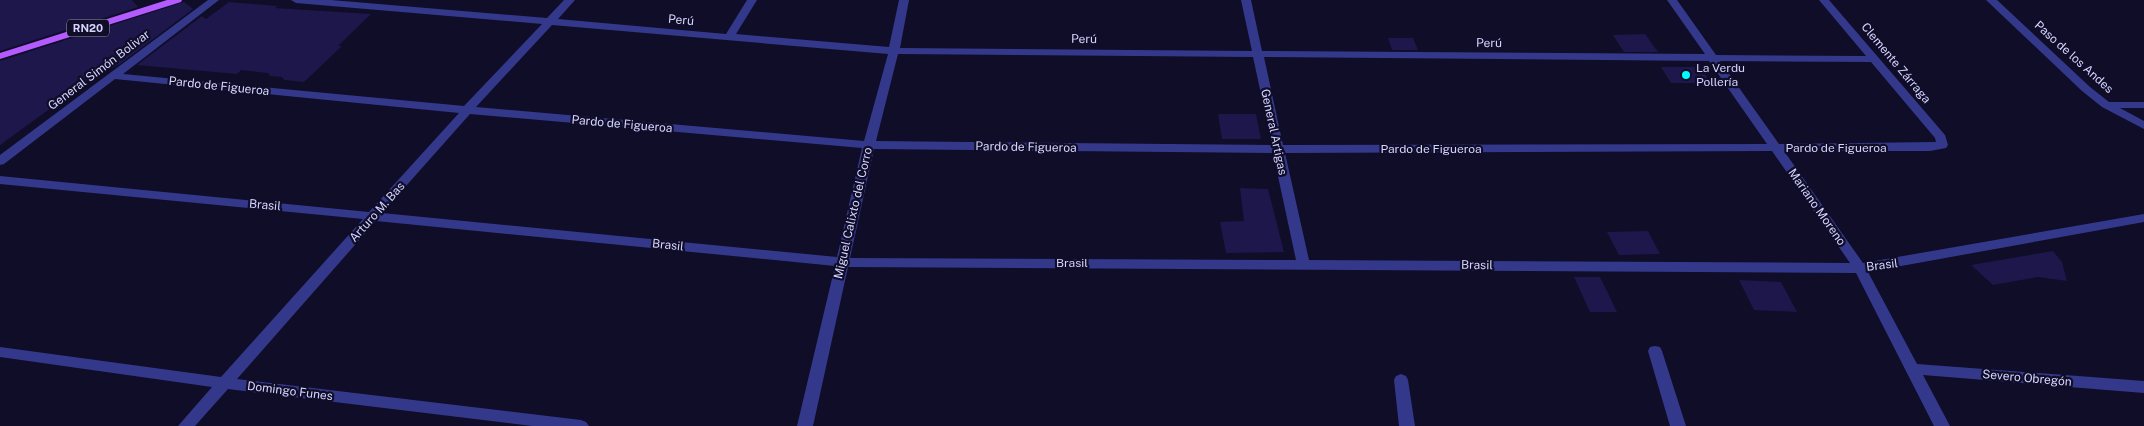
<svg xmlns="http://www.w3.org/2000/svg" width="2144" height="426" font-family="'Public Sans',sans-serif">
<rect width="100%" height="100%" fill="#0f0d28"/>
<g fill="#1d174b">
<path d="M0 0H132L138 7 0 51Z"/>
<path d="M184 2 193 9 120 64 55 97 62 100 0 145V61Z"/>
<path d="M229 2 278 6 275 8 371 14 338 46H342L304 82 284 80 282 77 270 76 268 73 241 70 237 74 137 65 202 16 206 19Z"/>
<path d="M1645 34 1658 52H1624L1613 35Z"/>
<path d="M1388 38H1413L1418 50H1392Z"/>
<path d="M1661 67H1700L1711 83H1671Z"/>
<path d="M1218 114H1256L1261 139H1222Z"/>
<path d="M1240 188 1268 189 1284 252 1226 253 1220 222 1244 221Z"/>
<path d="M1648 231 1660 254 1619 255 1607 232Z"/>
<path d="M2053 251 2062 262 2067 281 2038 277 1993 285 1971 265Z"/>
<path d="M1574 277H1600L1617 312H1590Z"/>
<path d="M1739 280 1781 282 1797 312 1754 310Z"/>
</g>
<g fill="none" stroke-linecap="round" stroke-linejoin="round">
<g fill="#33388b" fill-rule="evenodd">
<path d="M208 0H219L123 74 464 106 542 24 296 3 291 0H331L547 18 564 0H575L558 19 726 34 747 0H757L736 34 889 47 899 0H909L900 48 1252 51 1241 0H1251L1262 51 1705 54 1667 0H1677L1716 55 1866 56 1819 0H1829L1945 135 1948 145 1946 148 1930 151H1784L1863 263 2144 214V222L1868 272 1917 364 2144 381V393L1923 375 1950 426H1934L1856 273 848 267 813 426H797L835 266 376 221 237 379 581 420 586 422 589 426H532L228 389 195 426H178L212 387 0 357V347L221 377 363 219 0 184V176L369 212 459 113 115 79 4 164 0 165V155ZM552 25 888 54 864 141 476 107ZM898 54 1253 57 1272 145 876 141ZM1264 57 1709 61 1767 144 1283 145ZM1720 61 1871 62 1935 138 1936 142 1779 144ZM470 114 862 148 837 257 382 213ZM874 149 1273 153 1296 260 850 258ZM1772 151 1850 263 1309 260 1285 153Z"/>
<path d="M1986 0H1997L2090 87 2109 102H2144V108H2120L2144 121V129L2102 107 2082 91Z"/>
<path d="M1655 346 1660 347 1662 351 1686 426H1670L1648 351 1650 347Z"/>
<path d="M1401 374 1406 376 1408 380 1415 426H1399L1394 380 1396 376Z"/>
</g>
<path fill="#b45bff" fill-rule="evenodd" d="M167 0H182L181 2 0 59V53Z"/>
</g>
<circle fill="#00fbff" stroke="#0f0d28" stroke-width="2" cx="1686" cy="75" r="5"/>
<g text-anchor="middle" stroke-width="4.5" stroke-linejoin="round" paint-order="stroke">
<rect fill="#0f0d28" stroke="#9a98be" stroke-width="1" x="67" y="19.5" width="42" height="17" rx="4"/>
<g font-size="11" font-weight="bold" fill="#d5d4ff">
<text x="88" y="32">RN20</text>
</g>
<g font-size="12" fill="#d5d4ff" stroke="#0f0d28">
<text transform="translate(681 20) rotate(5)" y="4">Perú</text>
<text transform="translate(1084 39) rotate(1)" y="4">Perú</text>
<text transform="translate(1489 43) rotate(1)" y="4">Perú</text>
<text transform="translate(2074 57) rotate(42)" y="4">Paso de los Andes</text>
<text transform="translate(1896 63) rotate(50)" y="4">Clemente Zárraga</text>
<text transform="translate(99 70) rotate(-37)" y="4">General Simón Bolivar</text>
<text transform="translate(219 86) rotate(6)" y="4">Pardo de Figueroa</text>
<text transform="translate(622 124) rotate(5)" y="4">Pardo de Figueroa</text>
<text transform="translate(1274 132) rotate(78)" y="4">General Artigas</text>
<text transform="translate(1026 147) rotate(1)" y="4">Pardo de Figueroa</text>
<text x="1836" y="152">Pardo de Figueroa</text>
<text x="1431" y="153">Pardo de Figueroa</text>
<text transform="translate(265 205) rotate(5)" y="4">Brasil</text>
<text transform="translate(1817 207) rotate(55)" y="4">Mariano Moreno</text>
<text transform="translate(377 212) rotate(-48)" y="4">Arturo M. Bas</text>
<text transform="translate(853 213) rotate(-77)" y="4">Miguel Calixto del Corro</text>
<text transform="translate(668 245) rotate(6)" y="4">Brasil</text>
<text x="1072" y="267">Brasil</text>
<text transform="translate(1477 265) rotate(1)" y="4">Brasil</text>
<text transform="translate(1882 265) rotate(-7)" y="4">Brasil</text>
<text transform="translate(2027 378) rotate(5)" y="4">Severo Obregón</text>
<text transform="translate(290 391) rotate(7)" y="4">Domingo Funes</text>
</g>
<g font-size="12" fill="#d5d4ff" stroke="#0f0d28" text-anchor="start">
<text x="1696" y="72">La Verdu<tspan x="1696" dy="14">Pollería</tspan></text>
</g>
</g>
</svg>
